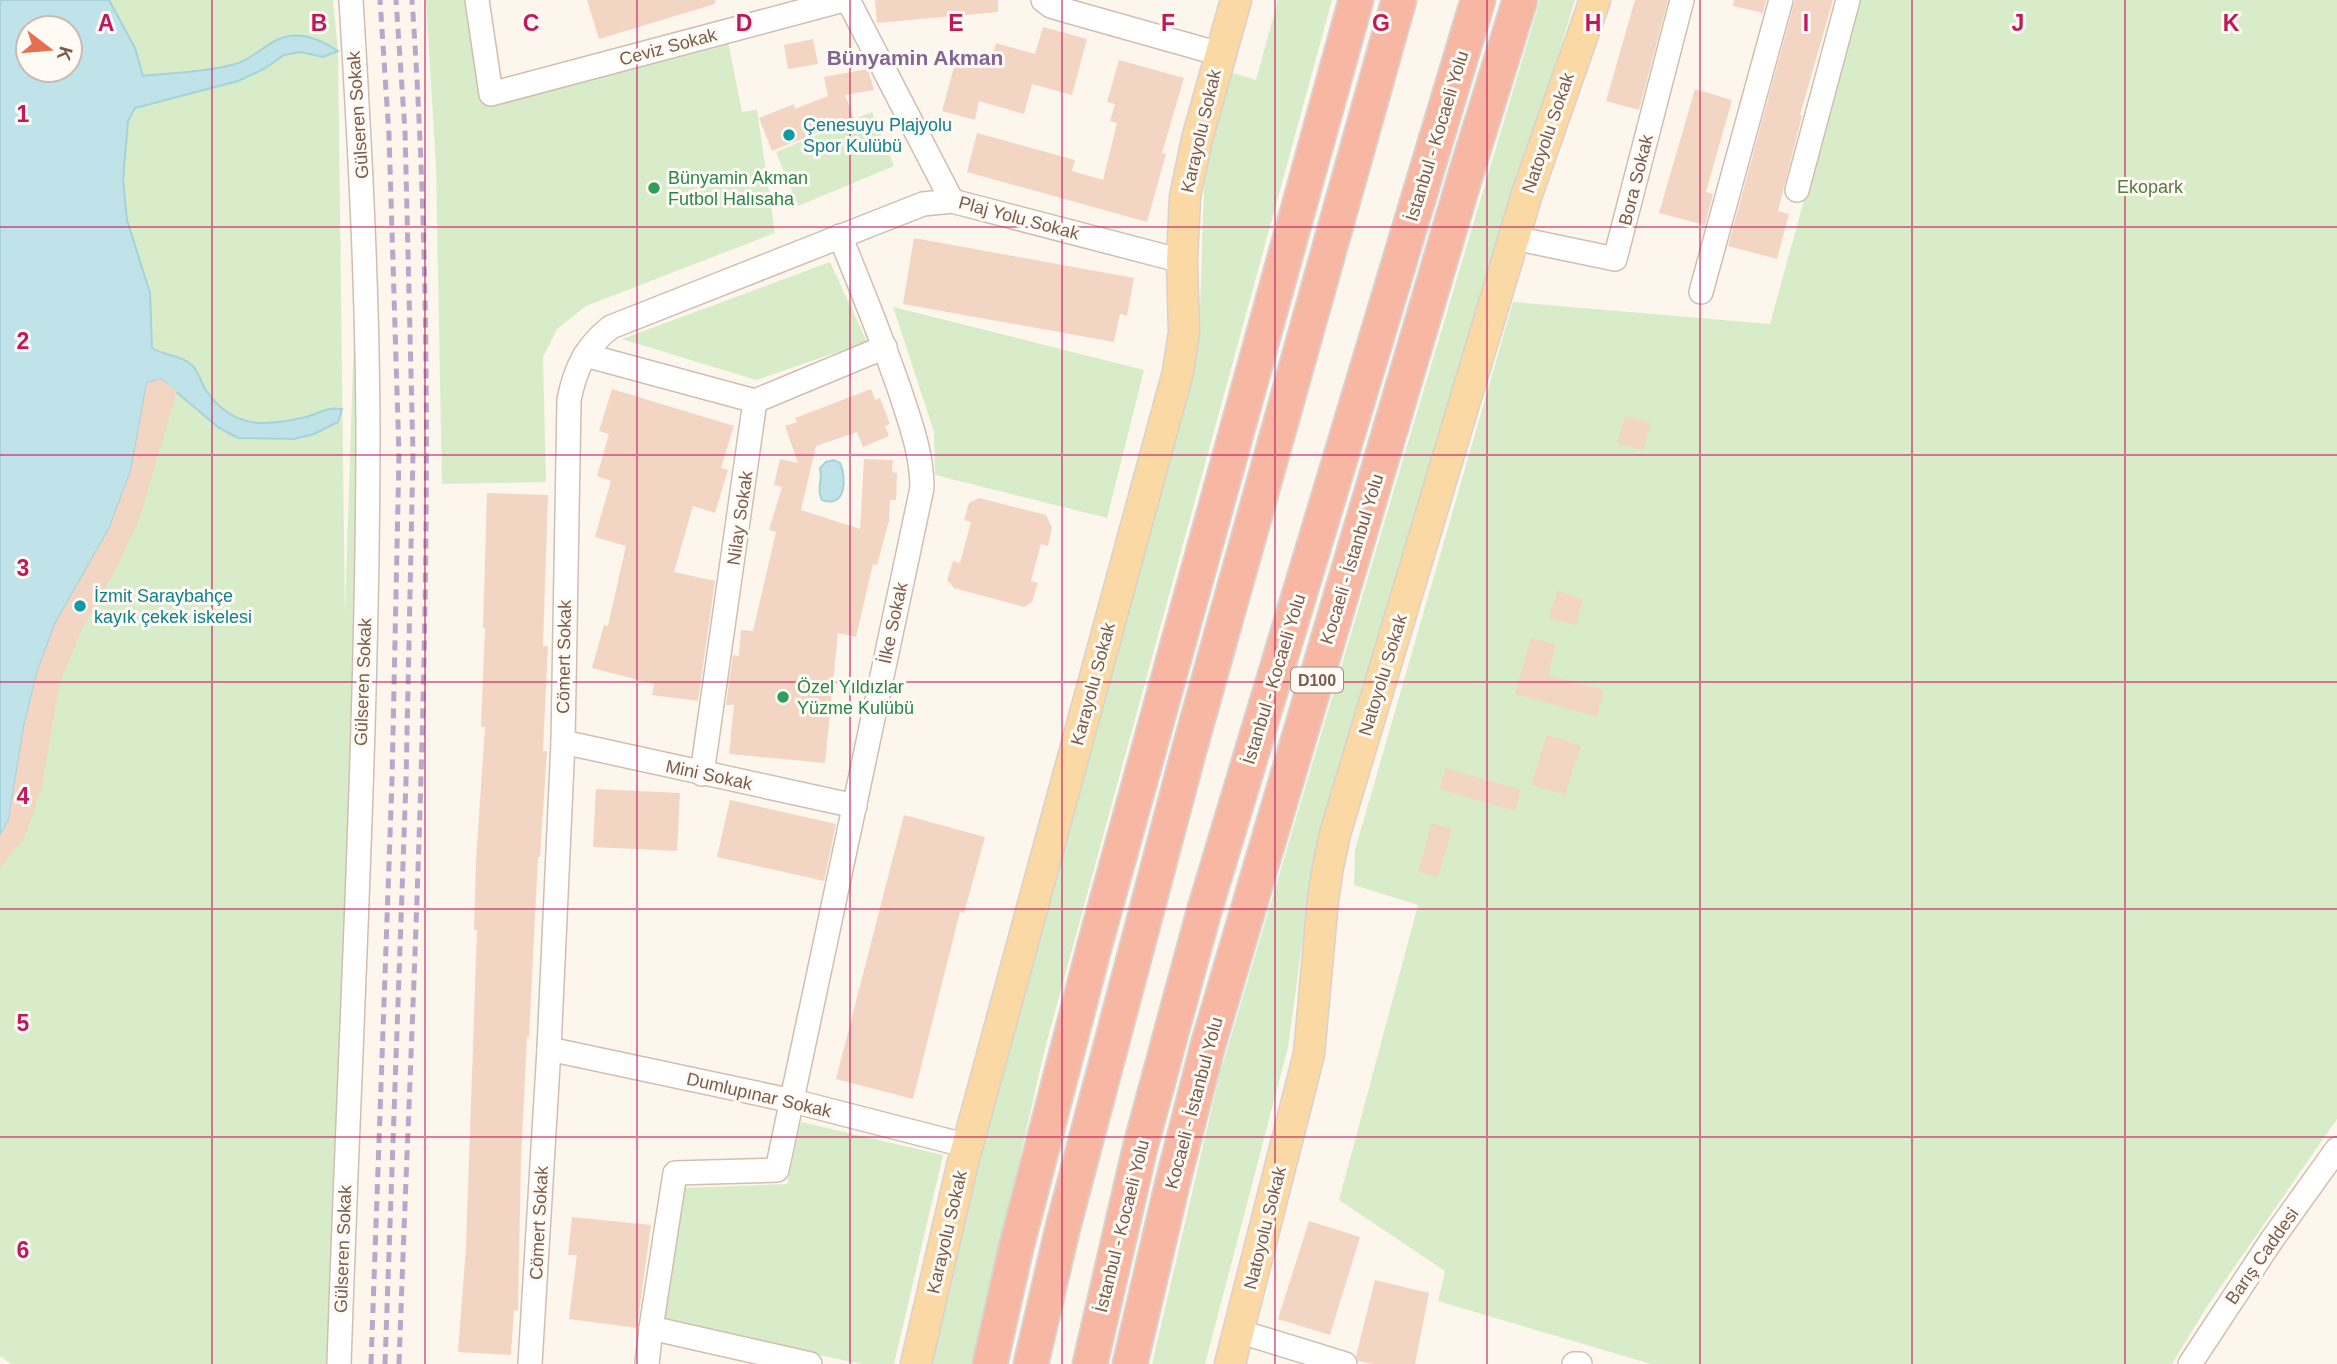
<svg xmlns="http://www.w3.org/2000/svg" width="2337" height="1364" font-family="Arial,sans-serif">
<rect width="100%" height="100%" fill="#fdf6ec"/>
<g fill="#d8ecc9">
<path d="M109 0H333L338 51 345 614 355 301 359 518 329 1364H11L0 1356V836L9 819 22 737 37 673 55 624 109 529 131 471 139 434 152 348 136 256 127 220 123 180 128 121 135 108V48Z"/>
<path d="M426 0H469L485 104 728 41 742 112 757 110 775 233 586 306 557 329 543 357 546 482 442 484 436 167Z"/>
<path d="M1278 0H1332L1045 1048 973 1364H932L966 1206 1192 376C1204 311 1200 243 1205 177 1208 142 1221 107 1229 72L1256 80Z"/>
<path d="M1540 0H1575L1320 839 1313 865 1288 1047 1205 1364H1152L1220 1073Z"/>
<path d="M1859 0H2337V1119L2208 1305 2172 1364H1651L1438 1301 1445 1271 1339 1200 1418 905 1354 885 1355 850 1513 302 1770 324Z"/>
<path d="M872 112 894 166 798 206 776 152Z"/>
<path d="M830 262 867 342 756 380 622 339Z"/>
<path d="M893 307 1144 370 1107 518 935 475 934 432Z"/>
<path d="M801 1122 943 1155 894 1364H861L659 1320 682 1188 787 1184Z"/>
</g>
<g fill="#bfe3e8" stroke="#a5d3da" stroke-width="2" fill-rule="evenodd">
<path d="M0 0H109L135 48 143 76C173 73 206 72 235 64 251 60 262 47 277 40 297 30 320 39 338 51L323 57 301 52 284 55 264 69 238 81 135 108 128 121 123 180 127 220 150 293 152 348C165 356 181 355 192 365 198 371 201 381 205 389 219 410 237 423 263 423 276 423 293 420 306 417 321 413 325 407 342 409L338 422 314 434 294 439 238 438 219 428 161 379 147 383 131 471 109 529 55 624 37 673 24 727 9 819 0 836ZM28 28H70V70H28Z"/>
<path d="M833 460 840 463C847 478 846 509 822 500 816 489 823 481 820 468L826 462Z"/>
</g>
<g fill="#f3d5c3">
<path d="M587 0H715V4L599 39Z"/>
<path d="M875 0H998V12L877 23Z"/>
<path d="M1635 0H1668L1639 110 1606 101Z"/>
<path d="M1734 0H1766L1763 13 1733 6Z"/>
<path d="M1795 0H1833L1800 115 1802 116 1778 211 1789 214 1777 259 1728 246Z"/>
<path d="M1043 27 1087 39 1072 95 1032 84 1024 114 979 101 975 120 942 111 956 60 989 68 996 43 1035 54Z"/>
<path d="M813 39 818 64 788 69 784 45Z"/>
<path d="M1119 60 1184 78 1162 153 1166 154 1147 222 967 172 977 133 1075 160 1072 171 1103 180 1117 123 1110 121 1115 104 1107 102Z"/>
<path d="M868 69 874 90 845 95 854 118 772 151 759 118 794 104 795 109 828 96 824 77Z"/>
<path d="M1695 89 1732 100 1706 192 1713 194 1705 225 1659 213Z"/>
<path d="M914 238 1134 278 1127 316 1120 314 1114 342 903 304Z"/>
<path d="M161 379 177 391 139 520 116 569 81 631 60 683 41 791 24 838 0 868V836L9 819 24 727 37 673 55 624 109 529 131 471 147 383Z"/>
<path d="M612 389 734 426 721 468 728 470 715 513 693 506 674 572 715 581 698 701 652 695 654 684 592 668 604 625 608 626 626 546 595 537 611 481 597 476 609 434 599 431Z"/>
<path d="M871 389 875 400 880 398 890 424 885 426 889 436 863 447 857 432 816 446 801 510 860 529 864 459 893 460 892 472 897 473 896 500H890L889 521 877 565 873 564 856 637 838 633 825 763 729 754 734 705H726L733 655 739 656 741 630 753 631 776 532 769 530 782 487 774 485 780 459 798 463 785 426 797 422 795 418Z"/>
<path d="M1625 416 1651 423 1643 450 1617 443Z"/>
<path d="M487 493 548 495 543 646H548L543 751H547L540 857H538L529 1037H527L521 1159 518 1311 514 1310 511 1355 458 1352 466 1247 477 930H474L476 861 485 727H481L485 628H483Z"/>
<path d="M979 498 1046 515 1052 528 1048 546 1041 544 1031 581 1038 583 1032 602 1024 607 954 588 947 580 953 561 960 563 971 522 964 520 969 503Z"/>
<path d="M1557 591 1583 599 1576 625 1549 618Z"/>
<path d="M1531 638 1556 645 1548 675 1604 690 1597 717 1515 694Z"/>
<path d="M1547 735 1581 746 1565 795 1531 785Z"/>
<path d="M1446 768 1521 790 1515 811 1439 789Z"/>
<path d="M596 789 680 793 677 851 593 847Z"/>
<path d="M730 800 836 824 824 881 717 857Z"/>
<path d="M904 815 985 837 964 913 960 912 913 1099 836 1079Z"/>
<path d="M1432 823 1452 829 1438 877 1418 872Z"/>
<path d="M572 1217 651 1225 637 1328 569 1319 577 1255H568Z"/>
<path d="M1309 1221 1360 1237 1330 1335 1278 1319Z"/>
<path d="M1375 1280 1429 1293 1415 1364H1373L1358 1361 1356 1356Z"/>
</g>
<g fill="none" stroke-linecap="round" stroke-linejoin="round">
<g stroke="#d1beb0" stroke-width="26">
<g id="minor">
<path d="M477 0 491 94 844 0"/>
<path d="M848 0 952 201"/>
<path d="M1043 0 1051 6 1064 10 1220 54"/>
<path d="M1797 190 1848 0"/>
<path d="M1514 238 1615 259 1682 0"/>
<path d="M1701 292 1781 0"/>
<path d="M585 355 755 401"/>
<path d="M755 401 885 347"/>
<path d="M563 742 855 806"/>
<path d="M702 774 755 401"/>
<path d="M549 1049 793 1101 968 1146"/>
<path d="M1238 1331 1345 1364"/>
<path d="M339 1364C349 1058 367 752 368 445 368 297 360 148 351 0"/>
<path d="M530 1364 549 1049 563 742 569 400C575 369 586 346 611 327L923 204 952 201 1182 261"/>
<path d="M647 1364 651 1328"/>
<path d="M810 1364 651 1328 675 1173 777 1170 922 488C922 453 910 422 899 388 881 337 861 287 840 236"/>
<path d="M1574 1364H1580"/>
<path d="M2190 1364 2271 1241 2337 1149"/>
</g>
</g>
<g stroke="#dad1cd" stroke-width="33">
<g id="major">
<path d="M916 1364 963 1162 1178 372 1184 332 1182 261 1185 197 1197 139 1236 0"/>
<path d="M1230 1364 1309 1054 1323 900 1328 867 1335 834 1527 194 1595 0"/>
</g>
</g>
<g stroke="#dad1cd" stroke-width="37">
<g id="highway">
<path d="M990 1364 1016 1248 1095 944 1356 0"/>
<path d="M1031 1364 1063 1227 1188 754 1399 0"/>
<path d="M1090 1364 1140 1148 1203 915 1478 0"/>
<path d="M1130 1364 1172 1185 1208 1045 1468 167 1520 0"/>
</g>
</g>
<use href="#minor" stroke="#fff" stroke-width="23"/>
<use href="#major" stroke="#fbd9a5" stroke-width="30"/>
<use href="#highway" stroke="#f7b7a3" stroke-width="33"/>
<g stroke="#b9a8c9" stroke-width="5" stroke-dasharray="10 7" stroke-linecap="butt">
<path d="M371 1364 392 780 399 455 389 135 380 0"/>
<path d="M385 1364 406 781 413 454 405 131 396 0"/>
<path d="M399 1364C415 910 444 454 412 0"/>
</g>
</g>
<path fill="none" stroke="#c2185b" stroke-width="2" stroke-opacity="0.55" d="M212 0V1364M425 0V1364M637 0V1364M850 0V1364M1062 0V1364M1275 0V1364M1487 0V1364M1700 0V1364M1912 0V1364M2125 0V1364M0 227H2337M0 455H2337M0 682H2337M0 909H2337M0 1137H2337"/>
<g fill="#0f9aa8" stroke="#fffaf3" stroke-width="2.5">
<circle cx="789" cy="135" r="7"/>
<circle cx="80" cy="606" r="7"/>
</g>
<g fill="#2e9e5b" stroke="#fffaf3" stroke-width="2.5">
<circle cx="654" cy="188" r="7"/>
<circle cx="783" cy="697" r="7"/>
</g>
<g text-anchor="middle" stroke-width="6" stroke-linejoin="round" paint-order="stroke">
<rect fill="#fffaf3" stroke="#a28b7f" stroke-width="2" x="1291" y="667.5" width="52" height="25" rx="5"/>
<g font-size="16" font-weight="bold" fill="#7a5c4d">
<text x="1317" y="686">D100</text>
</g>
<g font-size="18" fill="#7a5c4d" stroke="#fffaf3">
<text transform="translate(668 47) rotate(-15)" y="6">Ceviz Sokak</text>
<text transform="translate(358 115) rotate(-94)" y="6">Gülseren Sokak</text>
<text transform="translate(1201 131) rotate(-77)" y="6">Karayolu Sokak</text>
<text transform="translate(1548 133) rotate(-71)" y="6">Natoyolu Sokak</text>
<text transform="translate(1437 136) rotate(-73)" y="6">İstanbul - Kocaeli Yolu</text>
<text transform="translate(1636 180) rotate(-76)" y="6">Bora Sokak</text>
<text transform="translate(1019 218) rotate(15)" y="6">Plaj Yolu Sokak</text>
<text transform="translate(740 518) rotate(-82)" y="6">Nilay Sokak</text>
<text transform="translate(1352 559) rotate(-73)" y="6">Kocaeli - İstanbul Yolu</text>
<text transform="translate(893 623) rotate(-78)" y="6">İlke Sokak</text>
<text transform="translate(564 657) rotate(-89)" y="6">Cömert Sokak</text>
<text transform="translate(1383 675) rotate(-73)" y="6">Natoyolu Sokak</text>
<text transform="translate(1274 679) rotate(-73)" y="6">İstanbul - Kocaeli Yolu</text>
<text transform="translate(363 682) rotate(-88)" y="6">Gülseren Sokak</text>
<text transform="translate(1093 684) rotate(-75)" y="6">Karayolu Sokak</text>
<text transform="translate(709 775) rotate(12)" y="6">Mini Sokak</text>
<text transform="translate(759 1095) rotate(13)" y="6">Dumlupınar Sokak</text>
<text transform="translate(1194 1103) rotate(-75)" y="6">Kocaeli - İstanbul Yolu</text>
<text transform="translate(539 1223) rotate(-87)" y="6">Cömert Sokak</text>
<text transform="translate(1122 1226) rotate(-76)" y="6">İstanbul - Kocaeli Yolu</text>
<text transform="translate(1265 1228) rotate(-76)" y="6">Natoyolu Sokak</text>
<text transform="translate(947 1232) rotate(-77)" y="6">Karayolu Sokak</text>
<text transform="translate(343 1249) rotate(-88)" y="6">Gülseren Sokak</text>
<text transform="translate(2262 1256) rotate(-55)" y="6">Barış Caddesi</text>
</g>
<g font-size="18" fill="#0d838f" stroke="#fffaf3" text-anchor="start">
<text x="803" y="131">Çenesuyu Plajyolu<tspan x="803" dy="21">Spor Kulübü</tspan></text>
<text x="94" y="602">İzmit Saraybahçe<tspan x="94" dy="21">kayık çekek iskelesi</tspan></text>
</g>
<g font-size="18" fill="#27864d" stroke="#fffaf3" text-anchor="start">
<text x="668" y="184">Bünyamin Akman<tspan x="668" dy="21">Futbol Halısaha</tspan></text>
<text x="797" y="693">Özel Yıldızlar<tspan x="797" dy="21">Yüzme Kulübü</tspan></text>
</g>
<g font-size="18" fill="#537a41" stroke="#fffaf3">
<text x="2150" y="193">Ekopark</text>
</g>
<g font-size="21" font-weight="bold" fill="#846695" stroke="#fffaf3">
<text x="915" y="65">Bünyamin Akman</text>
</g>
</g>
<g font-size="23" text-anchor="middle" font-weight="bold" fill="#c2185b" stroke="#fffaf3" stroke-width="6" stroke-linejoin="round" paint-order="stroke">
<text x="106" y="31">A</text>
<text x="319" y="31">B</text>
<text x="531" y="31">C</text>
<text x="744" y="31">D</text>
<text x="956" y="31">E</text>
<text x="1168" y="31">F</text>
<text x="1381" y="31">G</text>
<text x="1593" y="31">H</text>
<text x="1806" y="31">I</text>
<text x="2018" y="31">J</text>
<text x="2231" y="31">K</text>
<text x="23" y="122">1</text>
<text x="23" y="349">2</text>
<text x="23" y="576">3</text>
<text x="23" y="804">4</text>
<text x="23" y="1031">5</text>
<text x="23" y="1258">6</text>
</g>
<g transform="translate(49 49) rotate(106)"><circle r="33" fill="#fffaf3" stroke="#cabbb1" stroke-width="2"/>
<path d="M0-5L12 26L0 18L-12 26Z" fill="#e76f51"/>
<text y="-10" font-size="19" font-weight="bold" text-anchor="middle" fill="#7a5c4d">K</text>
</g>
</svg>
